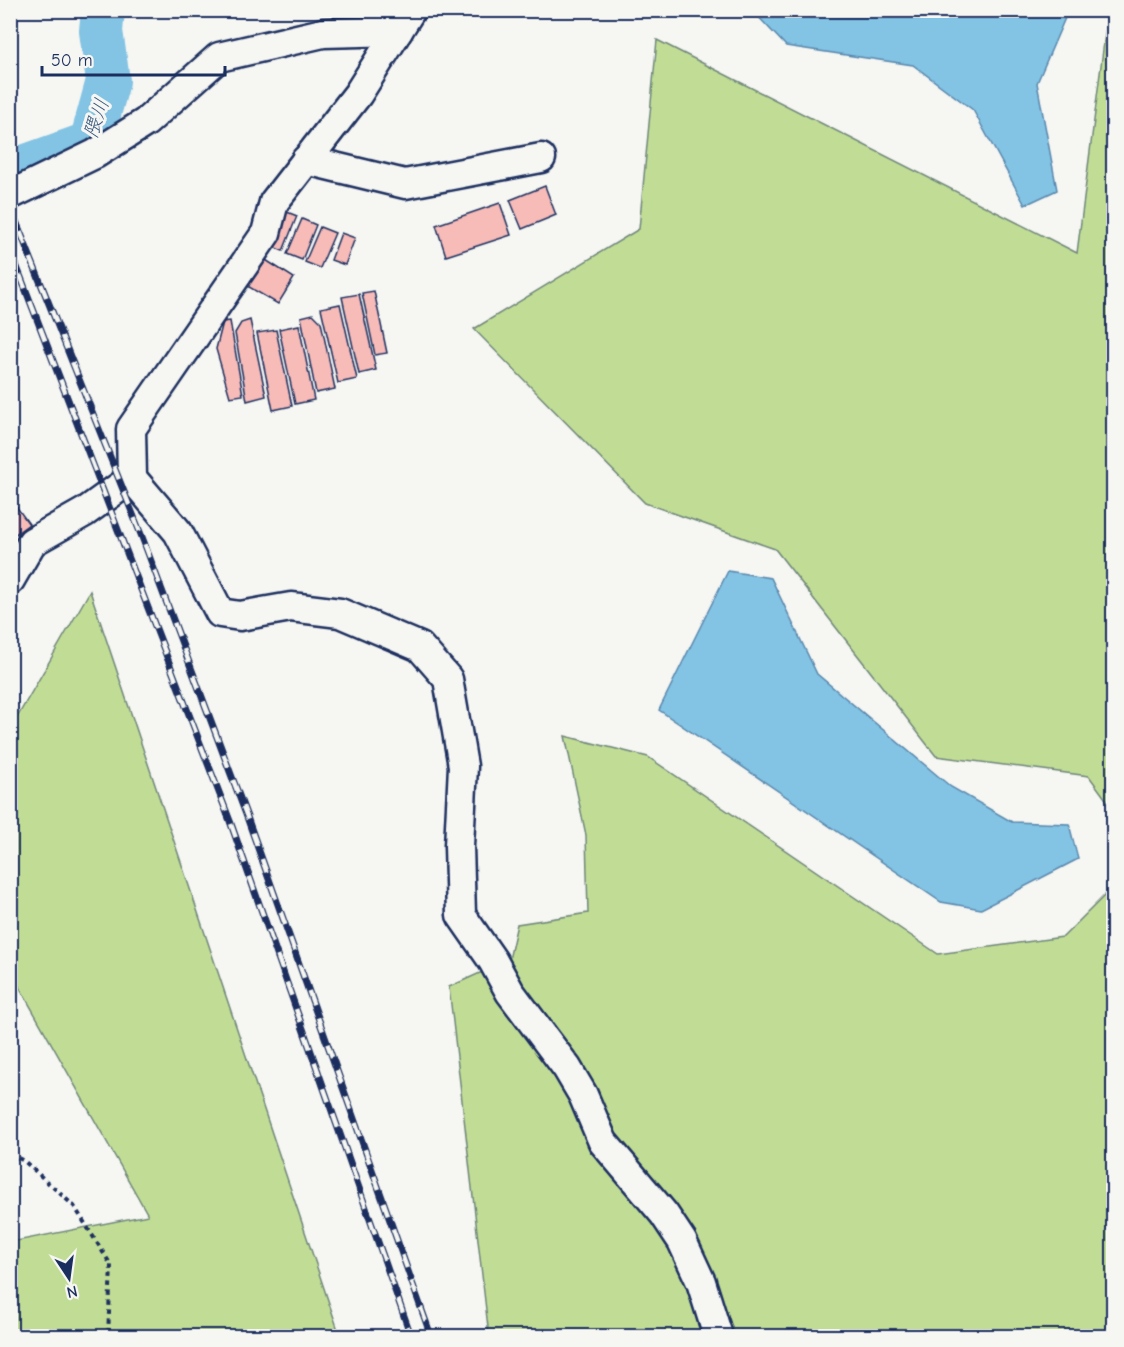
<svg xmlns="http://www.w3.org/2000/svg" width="1124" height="1347" font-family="'Comic Neue','Klee One',sans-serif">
<rect width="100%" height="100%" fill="#f6f6f2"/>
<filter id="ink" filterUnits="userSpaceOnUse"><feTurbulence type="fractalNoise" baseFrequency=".0167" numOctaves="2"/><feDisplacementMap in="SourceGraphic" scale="12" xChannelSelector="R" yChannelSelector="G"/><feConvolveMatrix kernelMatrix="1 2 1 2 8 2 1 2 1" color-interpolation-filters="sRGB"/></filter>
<g filter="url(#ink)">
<g fill="#c1dd95" stroke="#6e867a" stroke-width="1.5">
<path d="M1108 11H1114L1113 809 1089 776 936 756 775 549 645 503 474 329 639 229 657 40 1077 253Z"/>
<path d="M90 591 340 1336H11V1242L148 1215 11 972V728Z"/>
<path d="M565 736 648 757 938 954 1063 937 1113 887V1336H489L449 987 509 960 517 924 588 913 586 835Z"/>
</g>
<g fill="#83c3e3" stroke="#5988ae" stroke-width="1.5">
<path d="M753 11H1068L1037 83 1057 190 1025 205 973 110 913 65 786 46Z"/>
<path d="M728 571 771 578 817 674 951 787 1012 822 1069 824 1078 859 981 909 941 902 659 710Z"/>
</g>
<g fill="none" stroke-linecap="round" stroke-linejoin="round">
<path stroke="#83c3e3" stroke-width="44" d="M10 172 91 143 108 81 101 31 103 10"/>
</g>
<g fill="#f7bbb8" stroke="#1b2f5e" stroke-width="1.5">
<path d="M545 186 556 215 522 229 510 200Z"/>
<path d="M500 203 511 235 446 256 436 225Z"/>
<path d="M282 210 297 216 283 251 268 245Z"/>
<path d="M302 219 316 225 302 260 287 254Z"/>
<path d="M320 227 335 233 320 268 305 262Z"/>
<path d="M341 233 355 238 345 265 331 260Z"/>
<path d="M261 257 294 278 278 304 244 284Z"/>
<path d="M374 291 387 353 375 355 362 293Z"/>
<path d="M359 294 376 370 359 374 342 297Z"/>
<path d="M340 304 357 379 338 383 321 308Z"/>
<path d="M313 314 321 322 335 389 316 393 301 317Z"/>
<path d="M250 320 266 396 247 401 235 333 241 323Z"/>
<path d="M230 321 243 395 230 397 216 349 223 322Z"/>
<path d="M299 325 314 400 295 404 279 329Z"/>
<path d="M276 330 292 406 273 410 257 333Z"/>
<path d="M13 502 29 524 10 538V504Z"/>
</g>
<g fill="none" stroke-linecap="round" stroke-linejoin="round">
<g stroke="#1b2f5e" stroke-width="33">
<g id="street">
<path d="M411 10 358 94 274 202 266 233 131 429 132 478 178 532 220 613 240 616 291 607 340 613 420 647 448 679 463 766 459 846 461 915 493 961 510 992 567 1068 583 1095 603 1142 664 1214 682 1241 701 1282 718 1336"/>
<path d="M306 160 405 184 541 158"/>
<path d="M10 195 95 154 146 122 219 57 323 33 398 31"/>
<path d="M10 580 32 542 85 512 132 478"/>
</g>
</g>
<path stroke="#1b2f5e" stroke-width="4" stroke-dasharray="4.5 4.5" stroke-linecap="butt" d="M10 1154 24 1161 74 1206 111 1265 108 1336"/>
<use href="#street" stroke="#f6f6f2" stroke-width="28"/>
<g stroke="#1b2f5e" stroke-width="7">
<g id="rail">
<path d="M10 206 142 537 247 817 431 1336"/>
<path d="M10 249 230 821 411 1336"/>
</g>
</g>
<use href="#rail" stroke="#f6f6f2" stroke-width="4.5" stroke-dasharray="14" stroke-linecap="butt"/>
</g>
</g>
<g text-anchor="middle" stroke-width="6" stroke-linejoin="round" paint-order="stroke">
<g font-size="20" font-style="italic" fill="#35547f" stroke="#f6f6f2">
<text transform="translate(96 118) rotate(-71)" y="7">隈川</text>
</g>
</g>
<rect width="1124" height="1347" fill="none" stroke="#f6f6f2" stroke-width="36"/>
<rect x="18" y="18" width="1088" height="1311" fill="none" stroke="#1b2f5e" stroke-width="2" filter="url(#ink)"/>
<g transform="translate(69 1278) rotate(167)" stroke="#f6f6f2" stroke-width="4.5" paint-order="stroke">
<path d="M0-4.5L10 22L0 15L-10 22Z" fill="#1b2f5e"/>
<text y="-9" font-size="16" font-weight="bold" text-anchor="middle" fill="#1b2f5e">N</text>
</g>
<path d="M42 66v9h183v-9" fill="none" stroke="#1b2f5e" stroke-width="3"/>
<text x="51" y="66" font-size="18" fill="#1b2f5e" stroke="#f6f6f2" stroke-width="4.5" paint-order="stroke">50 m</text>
</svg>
